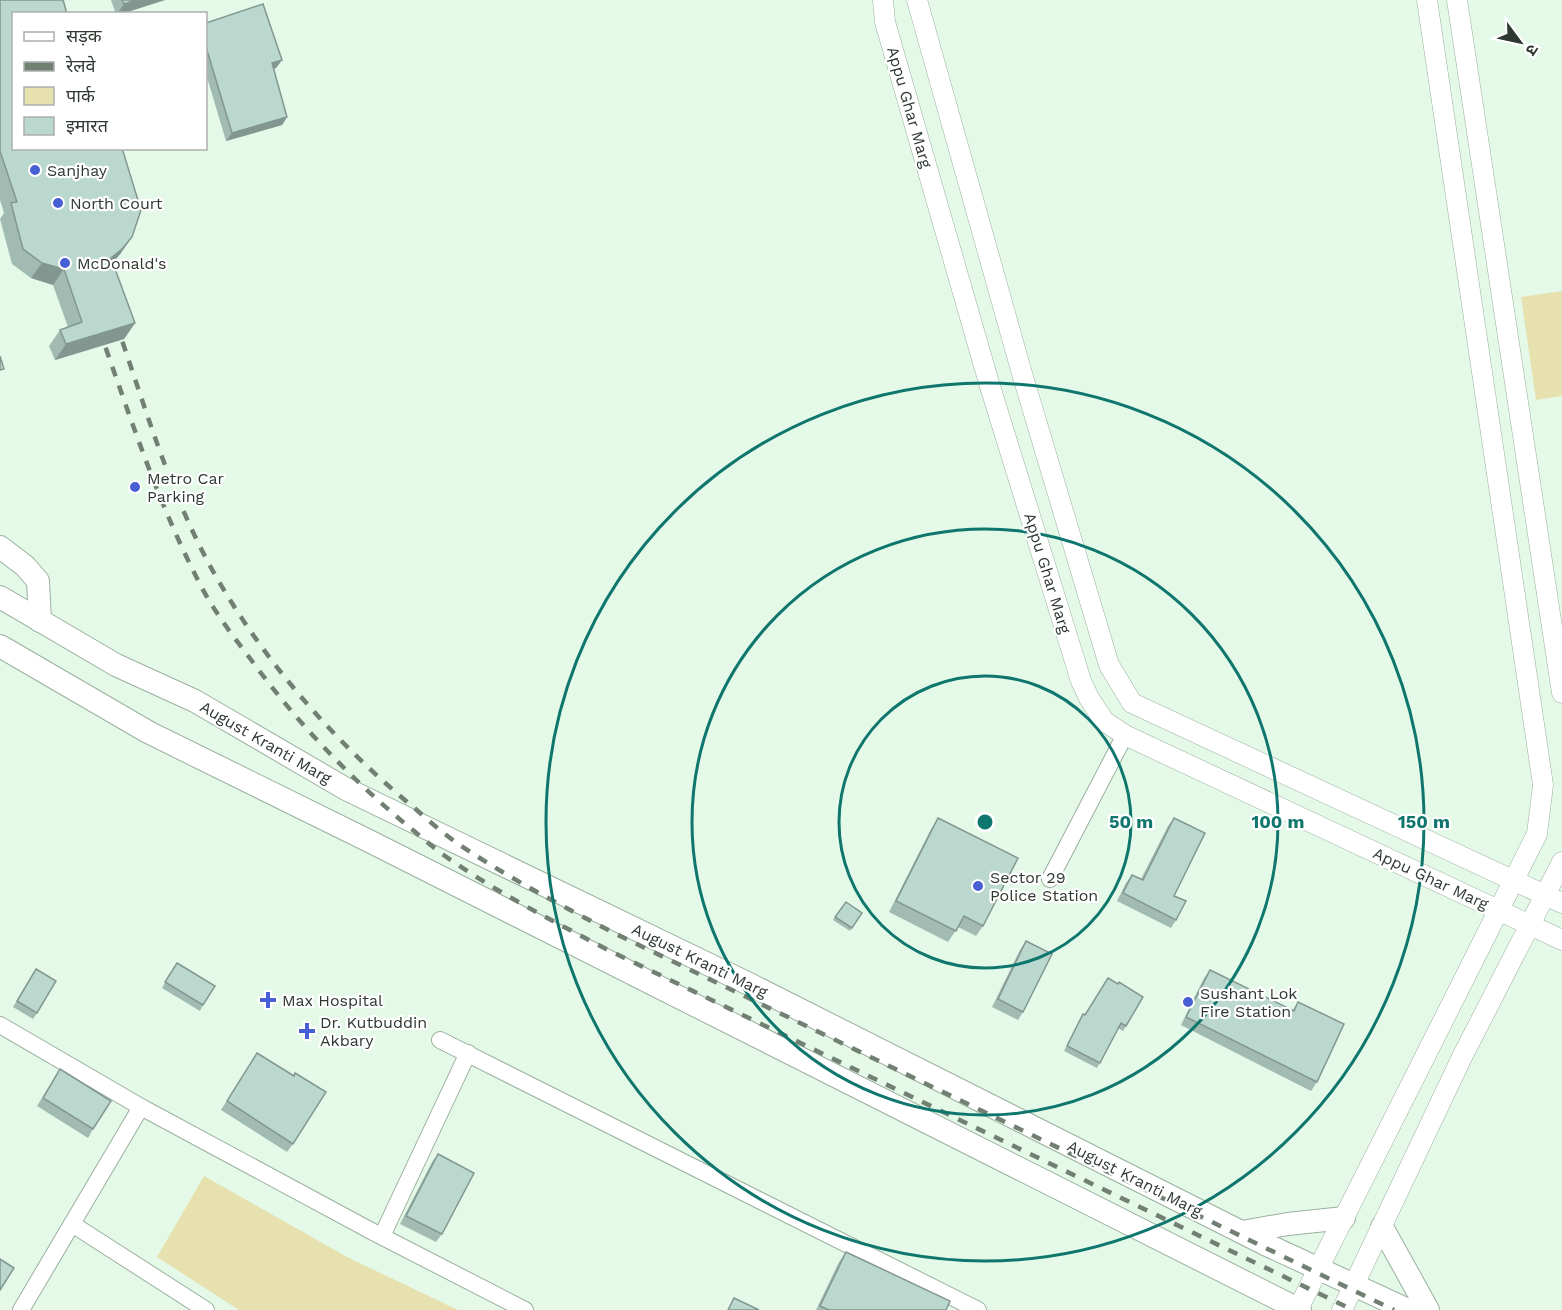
<svg xmlns="http://www.w3.org/2000/svg" width="1562" height="1310" font-family="'Work Sans','Noto Sans Devanagari',sans-serif">
<rect width="100%" height="100%" fill="#e4f9e7"/>
<g fill="#e7e1b0">
<path d="M1562 291V396L1536 400 1521 297Z"/>
<path d="M204 1176 347 1257 458 1310H239L157 1257Z"/>
</g>
<g fill="none" stroke-linecap="round" stroke-linejoin="round">
<g stroke="#9bb09e" stroke-width="18">
<g id="minor">
<path d="M1050 879 1125 735"/>
<path d="M0 1025 141 1107 375 1233 525 1310"/>
<path d="M440 1040 978 1310"/>
<path d="M72 1224 206 1310"/>
<path d="M382 1236 468 1053"/>
<path d="M21 1310 141 1107"/>
</g>
</g>
<g stroke="#9bb09e" stroke-width="21">
<g id="tertiary">
<path d="M883 0 885 22 989 383 1081 681 1089 698 1104 721 1125 735 1562 940"/>
<path d="M917 0 1021 370 1109 665 1132 703 1562 903"/>
<path d="M1457 0 1562 693"/>
<path d="M1298 1309 1537 834 1543 785 1427 0"/>
<path d="M1342 1310 1462 1057 1562 862"/>
</g>
</g>
<g stroke="#9bb09e" stroke-width="24">
<g id="secondary">
<path d="M0 547 25 566 38 581 40 621"/>
<path d="M0 597 116 665 195 701 346 789 747 983 1265 1244 1408 1310"/>
<path d="M0 646 148 732 369 841 1300 1310"/>
<path d="M1382 1227 1428 1310"/>
<path d="M1242 1232 1288 1224 1344 1218"/>
</g>
</g>
<use href="#minor" stroke="#fff" stroke-width="16"/>
<use href="#tertiary" stroke="#fff" stroke-width="20"/>
<use href="#secondary" stroke="#fff" stroke-width="22"/>
<g stroke="#728074" stroke-width="4.5" stroke-dasharray="10 10" stroke-linecap="butt">
<path d="M116 323C146 409 172 501 218 580 268 666 335 742 412 806 426 818 441 832 457 843 507 877 560 905 614 933L1394 1310"/>
<path d="M99 329C130 416 158 504 201 586 214 611 232 635 249 657 295 720 344 772 403 822 417 833 431 846 445 856 496 892 551 920 606 949L1353 1310"/>
</g>
</g>
<g fill="#a1bab2">
<path d="M0 0H64L121 253 113 263 135 323 124 339 55 360 49 346 60 330 68 327 53 285 31 278 12 264 0 219 4 213 0 200Z"/>
<path d="M111 0H165L121 14H116Z"/>
<path d="M206 23 282 60 276 68 274 69 287 117 282 125 226 141 206 74Z"/>
<path d="M938 818 983 926 976 936 958 927 948 942 889 912 931 829Z"/>
<path d="M1174 818V896L1176 920 1171 928 1117 901 1126 883 1132 875 1141 879 1168 826Z"/>
<path d="M846 902 862 913 850 931 833 920Z"/>
<path d="M1026 941 1023 1012 1018 1020 992 1007 1020 950Z"/>
<path d="M36 969 37 1013 33 1019 13 1007Z"/>
<path d="M173 969 203 1005 200 1011 162 988Z"/>
<path d="M1210 970 1292 1011 1298 1002 1317 1082 1311 1091 1181 1025 1204 978Z"/>
<path d="M1108 978 1126 1026 1123 1031 1118 1028 1097 1068 1064 1051 1080 1019 1083 1014 1085 1015Z"/>
<path d="M257 1053 293 1144 287 1152 221 1110Z"/>
<path d="M60 1069 93 1129 88 1138 37 1106Z"/>
<path d="M438 1154 442 1234 436 1242 400 1224 432 1162Z"/>
<path d="M846 1252 946 1310H816L839 1262Z"/>
</g>
<g fill="#839791">
<path d="M137 0H165L121 14H117L124 4Z"/>
<path d="M282 60 276 68 267 71 272 63Z"/>
<path d="M287 117 282 125 226 141 232 133Z"/>
<path d="M132 237 121 253 111 265V258Z"/>
<path d="M42 263 64 269 53 285 31 278Z"/>
<path d="M135 323 124 339 55 360 66 344Z"/>
</g>
<g fill="#bbd8cf" stroke="#839791" stroke-width="1.5">
<path d="M0 0H63L67 14H14V148H122L141 210 132 237 122 249 111 258 135 323 66 344 60 330 82 322 64 269 42 263 23 249 11 203 17 202 0 151Z"/>
<path d="M122 0H137L124 4Z"/>
<path d="M263 4 282 60 272 63 287 117 232 133 206 47V23Z"/>
<path d="M0 356 4 369 0 370Z"/>
<path d="M938 818 1018 858 983 926 964 916 956 931 896 901Z"/>
<path d="M1174 818 1205 833 1174 896 1186 901 1176 920 1123 893 1132 875 1143 880Z"/>
<path d="M846 902 862 913 852 928 835 917Z"/>
<path d="M1026 941 1052 954 1023 1012 998 999Z"/>
<path d="M177 963 215 986 203 1005 165 982Z"/>
<path d="M36 969 56 981 37 1013 17 1001Z"/>
<path d="M1210 970 1294 1011 1298 1002 1344 1024 1317 1082 1186 1017Z"/>
<path d="M1108 978 1118 984 1119 982 1143 997 1126 1026 1121 1023 1100 1063 1067 1046 1083 1014 1085 1015Z"/>
<path d="M257 1053 294 1076 295 1073 326 1092 293 1144 227 1101Z"/>
<path d="M60 1069 111 1101 93 1129 43 1098Z"/>
<path d="M438 1154 474 1173 442 1234 406 1216Z"/>
<path d="M846 1252 950 1301 946 1310H829L820 1306Z"/>
<path d="M0 1259 14 1268 0 1290Z"/>
<path d="M734 1298 759 1310H728Z"/>
</g>
<g fill="none" stroke="#0f766e" stroke-width="3">
<circle cx="985" cy="822" r="146"/>
<circle cx="985" cy="822" r="293"/>
<circle cx="985" cy="822" r="439"/>
</g>
<g fill="#485fd4" stroke="#fff" stroke-width="2">
<circle cx="35" cy="170" r="6"/>
<circle cx="58" cy="203" r="6"/>
<circle cx="65" cy="263" r="6"/>
<circle cx="135" cy="487" r="6"/>
<circle cx="978" cy="886" r="6"/>
<path d="M265 991h6v6h6v6h-6v6h-6v-6h-6v-6h6z"/>
<circle cx="1188" cy="1002" r="6"/>
<path d="M304 1022h6v6h6v6h-6v6h-6v-6h-6v-6h6z"/>
</g>
<g text-anchor="middle" stroke-width="4.5" stroke-linejoin="round" paint-order="stroke">
<g font-size="16" fill="#2f3831" stroke="#fff">
<text transform="translate(910 107) rotate(74)" y="6">Appu Ghar Marg</text>
<text transform="translate(1048 573) rotate(73)" y="6">Appu Ghar Marg</text>
<text transform="translate(266 742) rotate(30)" y="6">August Kranti Marg</text>
<text transform="translate(1431 878) rotate(25)" y="6">Appu Ghar Marg</text>
<text transform="translate(700 960) rotate(26)" y="6">August Kranti Marg</text>
<text transform="translate(1135 1178) rotate(27)" y="6">August Kranti Marg</text>
</g>
<g font-size="16" fill="#2f3831" stroke="#fff" text-anchor="start">
<text x="47" y="176">Sanjhay</text>
<text x="70" y="209">North Court</text>
<text x="77" y="269">McDonald's</text>
<text x="147" y="484">Metro Car<tspan x="147" dy="18">Parking</tspan></text>
<text x="990" y="883">Sector 29<tspan x="990" dy="18">Police Station</tspan></text>
<text x="1200" y="999">Sushant Lok<tspan x="1200" dy="18">Fire Station</tspan></text>
<text x="282" y="1006">Max Hospital</text>
<text x="320" y="1028">Dr. Kutbuddin<tspan x="320" dy="18">Akbary</tspan></text>
</g>
</g>
<circle cx="985" cy="822" r="9" fill="#0f766e" stroke="#fff" stroke-width="3"/>
<g font-size="18" text-anchor="middle" font-weight="bold" fill="#0f766e" stroke="#fff" stroke-width="4.5" stroke-linejoin="round" paint-order="stroke">
<text x="1131" y="828">50 m</text>
<text x="1278" y="828">100 m</text>
<text x="1424" y="828">150 m</text>
</g>
<rect x="12" y="12" width="195" height="138" fill="#ffffff" stroke="#acafad" stroke-width="1.5"/>
<rect x="24" y="32" width="30" height="9" fill="#ffffff" stroke="#acafad" stroke-width="1.5"/>
<text x="66" y="42" font-size="18" fill="#2f3831">सड़क</text>
<rect x="24" y="62" width="30" height="9" fill="#728074" stroke="#acafad" stroke-width="1.5"/>
<text x="66" y="72" font-size="18" fill="#2f3831">रेलवे</text>
<rect x="24" y="87" width="30" height="18" fill="#e7e1b0" stroke="#acafad" stroke-width="1.5"/>
<text x="66" y="102" font-size="18" fill="#2f3831">पार्क</text>
<rect x="24" y="117" width="30" height="18" fill="#bbd8cf" stroke="#acafad" stroke-width="1.5"/>
<text x="66" y="132" font-size="18" fill="#2f3831">इमारत</text>
<g transform="translate(1520 42) rotate(123)" stroke="#ffffff" stroke-width="4.5" paint-order="stroke">
<path d="M0-4.5L10 22L0 15L-10 22Z" fill="#2f3831"/>
<text y="-9" font-size="16" font-weight="bold" text-anchor="middle" fill="#2f3831">उ</text>
</g>
</svg>
